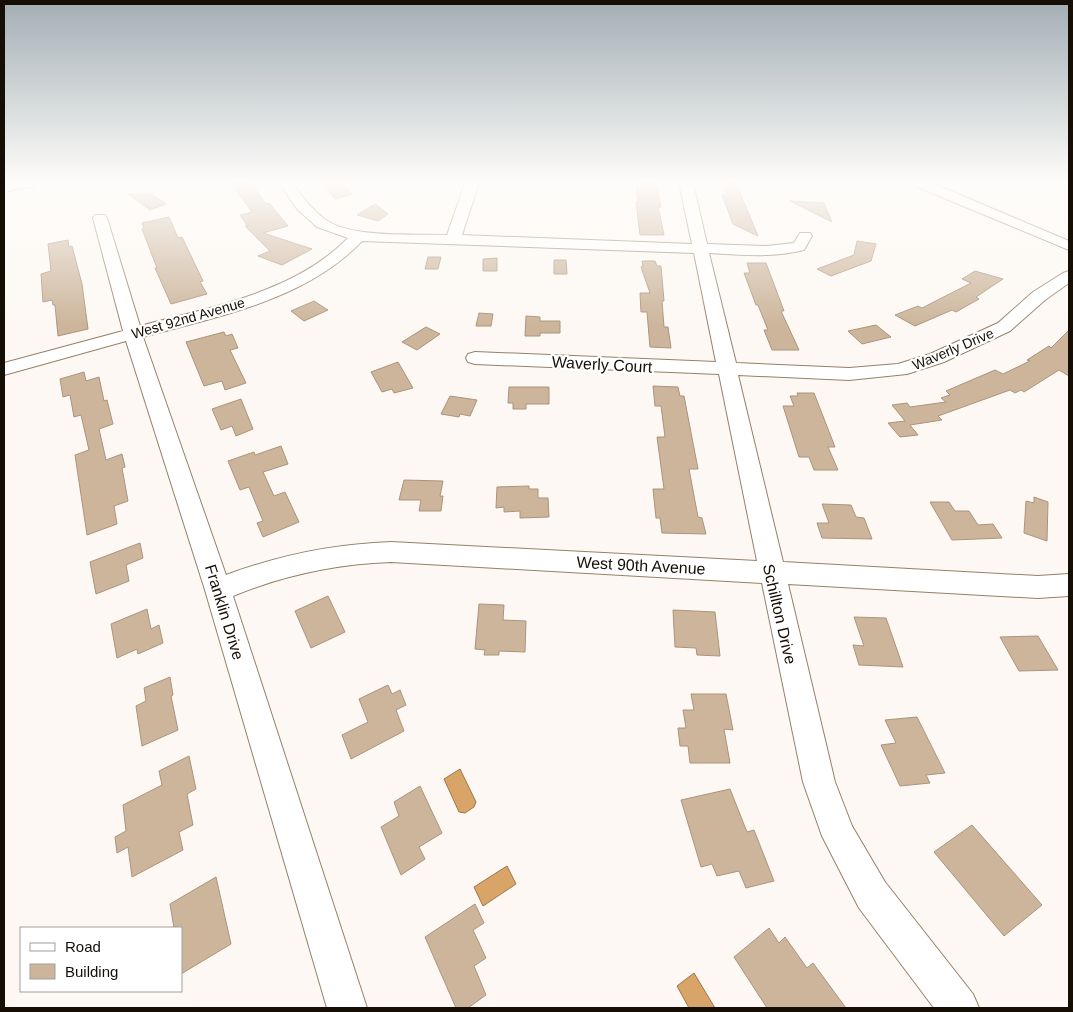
<svg xmlns="http://www.w3.org/2000/svg" width="1073" height="1012" font-family="Arial,sans-serif">
<rect width="100%" height="100%" fill="#fdf8f3"/>
<g fill="#d9a467" stroke="#9e774a">
<path d="M460 769 476 802 474 807 465 813 459 812 444 779Z"/>
<path d="M507 866 516 884 483 906 474 887Z"/>
<path d="M694 973 715 1008H689L677 986Z"/>
</g>
<g fill="#ccb59b" stroke="#ab947c">
<path d="M231 183H251L266 204 269 203 288 226 263 233 312 249 282 265 258 256 270 251 245 226 248 227 240 215 252 212Z"/>
<path d="M335 183H342L352 194 335 199 324 186Z"/>
<path d="M637 183H656L661 207H658L664 235H640L636 202H638L636 189H638Z"/>
<path d="M722 183H736L758 236 733 224 722 195H727Z"/>
<path d="M128 194H151L166 204 150 210Z"/>
<path d="M790 201 824 203 832 222Z"/>
<path d="M375 204 388 214 378 221 357 215Z"/>
<path d="M169 217 178 238 182 237 203 281 200 282 207 294 171 304 155 268H157L142 229 144 228 142 223Z"/>
<path d="M68 240 69 247 72 246 82 284 88 329 58 336 55 305H53L52 300 43 302 41 274 51 271 48 244Z"/>
<path d="M857 241 876 244 871 261 831 276 817 269 854 255Z"/>
<path d="M428 257H441L438 269H425Z"/>
<path d="M497 258V271H483V259Z"/>
<path d="M554 260H566L567 274H554Z"/>
<path d="M642 261H655L657 266H661L664 301H662L664 327H668L671 348 650 347 647 312H641L640 293H650L641 267 643 266Z"/>
<path d="M747 263H766L784 311H781L799 350H772L764 330H768L758 305H756L744 273H750Z"/>
<path d="M975 271 1003 279 976 297 979 299 956 312 952 310 915 326 895 315 918 306 922 308 971 283 962 279Z"/>
<path d="M314 301 328 310 304 321 291 311Z"/>
<path d="M479 313 493 314 491 326H476Z"/>
<path d="M526 316 540 317V321H560V333H540V336H525Z"/>
<path d="M876 325 891 337 862 344 848 331Z"/>
<path d="M426 327 440 334 417 350 402 342Z"/>
<path d="M1069 330V376L1059 370 1024 392 1021 390 1015 393 1010 390 938 416 942 420 910 425 918 435 900 437 888 423 905 421 892 405 907 403 910 407 946 402 941 398 950 395 946 391 995 370 1003 374 1030 361 1027 360 1049 346 1051 348Z"/>
<path d="M224 332 226 336 232 334 238 348 230 350 246 383 225 390 222 381 204 386 186 342Z"/>
<path d="M398 362 413 388 394 393 392 389 382 392 371 372Z"/>
<path d="M84 372 86 381 99 377 104 401 107 400 113 424 99 429 106 460 122 454 125 467 122 468 128 501 114 506 117 524 87 535 75 455 89 450 81 415 74 417 70 395 63 397 60 379Z"/>
<path d="M653 386 678 387 680 396H684L698 469H689L698 517 702 518 706 534 662 533 660 518H656L653 489H664L657 437H665L661 406H655Z"/>
<path d="M509 387H549V404H526V409H513V403H508Z"/>
<path d="M797 393H814L835 447H828L838 470H814L809 457H799L783 406H794L790 396H798Z"/>
<path d="M450 396 477 400 470 416 460 414 459 417 441 414Z"/>
<path d="M241 399 253 429 236 436 232 426 221 430 212 409Z"/>
<path d="M281 446 288 464 263 472 274 496 285 492 299 522 263 537 257 523 263 521 249 487 240 490 228 461 254 452 255 455Z"/>
<path d="M404 480 443 481 440 496H443L441 511H419L421 500H399Z"/>
<path d="M529 486V489H538V498H548L549 517 520 518V511L504 512V507L496 508 497 487Z"/>
<path d="M1034 497 1048 502 1047 541 1024 533 1026 501 1034 503Z"/>
<path d="M930 502H949L955 511H969L978 525 993 524 1002 538 952 540Z"/>
<path d="M822 504 851 505 856 517 864 518 872 539 822 538 817 523H829Z"/>
<path d="M140 543 143 558 126 565 129 581 96 594 90 562Z"/>
<path d="M328 596 345 632 311 648 295 611Z"/>
<path d="M479 604 504 605 503 620 526 621 525 652 499 651V655H484L485 650 475 649Z"/>
<path d="M147 609 151 629 159 625 163 643 138 654 137 649 117 658 111 624Z"/>
<path d="M673 610 715 612 720 656 697 655 696 648 675 647Z"/>
<path d="M854 617 886 618 903 667 859 665 853 645 864 646Z"/>
<path d="M1038 636 1058 670 1019 671 1000 637Z"/>
<path d="M170 677 173 695 171 696 178 730 142 746 136 706 146 701 144 688Z"/>
<path d="M388 685 392 694 400 690 406 705 396 710 404 731 351 759 342 735 368 722 359 699Z"/>
<path d="M691 694H726L733 730 724 729 730 763H690L688 746H680L678 728H686L683 710H694Z"/>
<path d="M917 717 945 773 926 775 930 783 900 786 881 745 896 743 885 720Z"/>
<path d="M189 756 196 789 187 794 193 825 179 832 183 850 132 877 128 847 117 853 115 837 126 831 123 805 162 785 159 771Z"/>
<path d="M420 786 442 833 419 847 425 859 401 875 381 827 399 816 394 802Z"/>
<path d="M730 789 747 832 754 830 774 881 746 888 739 871 717 876 712 864 701 867 681 800Z"/>
<path d="M972 825 1042 905 1004 936 934 852Z"/>
<path d="M216 877 231 944 181 974V928H174L170 904Z"/>
<path d="M475 904 484 923 473 930 486 958 474 966 486 995 468 1008H456L425 937Z"/>
<path d="M769 928 779 943 785 937 807 968 813 963 846 1008H767L734 957Z"/>
</g>
<g fill="none" stroke-linecap="round" stroke-linejoin="round">
<g stroke="#968068" stroke-width="2">
<g id="minor">
<path d="M8 183H35L34 186 4 192V184Z"/>
<path d="M279 183H292C302 196 312 210 326 220 351 238 416 234 447 235L465 183H479L462 235 692 244 679 183H693L707 244 767 246 794 243 800 233H810L812 236 804 250C773 258 741 255 709 253L736 363 849 368 898 364 930 354 998 323 1033 292 1063 273 1069 271V283L1045 300 1010 331 944 362 907 374 849 380 738 375 783 562 1038 576 1069 574V596L1038 598 788 584 835 782 852 826 885 882 973 994 979 1008H934L859 908 822 836 803 782 762 583 391 562C336 564 284 575 233 596L367 1008H327L205 590 126 341 4 375V363L123 331 93 218 95 215H105L107 218 140 326C211 307 294 293 348 238L317 227 297 209ZM362 241 694 253 716 362 475 352 468 354 466 358 468 362 475 364 719 374 757 561 391 542C334 544 280 555 226 575L143 337C219 316 306 300 362 241Z"/>
<path d="M914 183H932L1069 241V250L915 186Z"/>
</g>
</g>
<use href="#minor" fill="#fff" fill-rule="evenodd"/>
</g>
<linearGradient id="sky" x2="0" y2="1"><stop stop-color="#a2aeb4"/><stop offset="0.56" stop-color="#fefcfa"/><stop offset="1" stop-color="#fefcfa" stop-opacity="0"/></linearGradient>
<rect width="1073" height="325" fill="url(#sky)"/>
<g text-anchor="middle" stroke-width="4.5" stroke-linejoin="round" paint-order="stroke">
<g font-size="14" fill="#150e05" stroke="#fff">
<text transform="translate(188 318) rotate(-16)" y="5">West 92nd Avenue</text>
<text transform="translate(953 349) rotate(-23)" y="5">Waverly Drive</text>
</g>
<g font-size="16" fill="#150e05" stroke="#fff">
<text transform="translate(602 364) rotate(3)" y="6">Waverly Court</text>
<text transform="translate(641 565) rotate(3)" y="6">West 90th Avenue</text>
<text transform="translate(225 612) rotate(73)" y="6">Franklin Drive</text>
<text transform="translate(780 614) rotate(77)" y="6">Schillton Drive</text>
</g>
</g>
<rect width="1073" height="1012" fill="none" stroke="#150e05" stroke-width="10"/>
<rect x="20" y="927" width="162" height="65" fill="#ffffff" stroke="#a19f9b"/>
<rect x="30" y="943" width="25" height="8" fill="#ffffff" stroke="#a19f9b"/>
<text x="65" y="952" font-size="15" fill="#150e05">Road</text>
<rect x="30" y="964" width="25" height="15" fill="#ccb59b" stroke="#a19f9b"/>
<text x="65" y="977" font-size="15" fill="#150e05">Building</text>
</svg>
